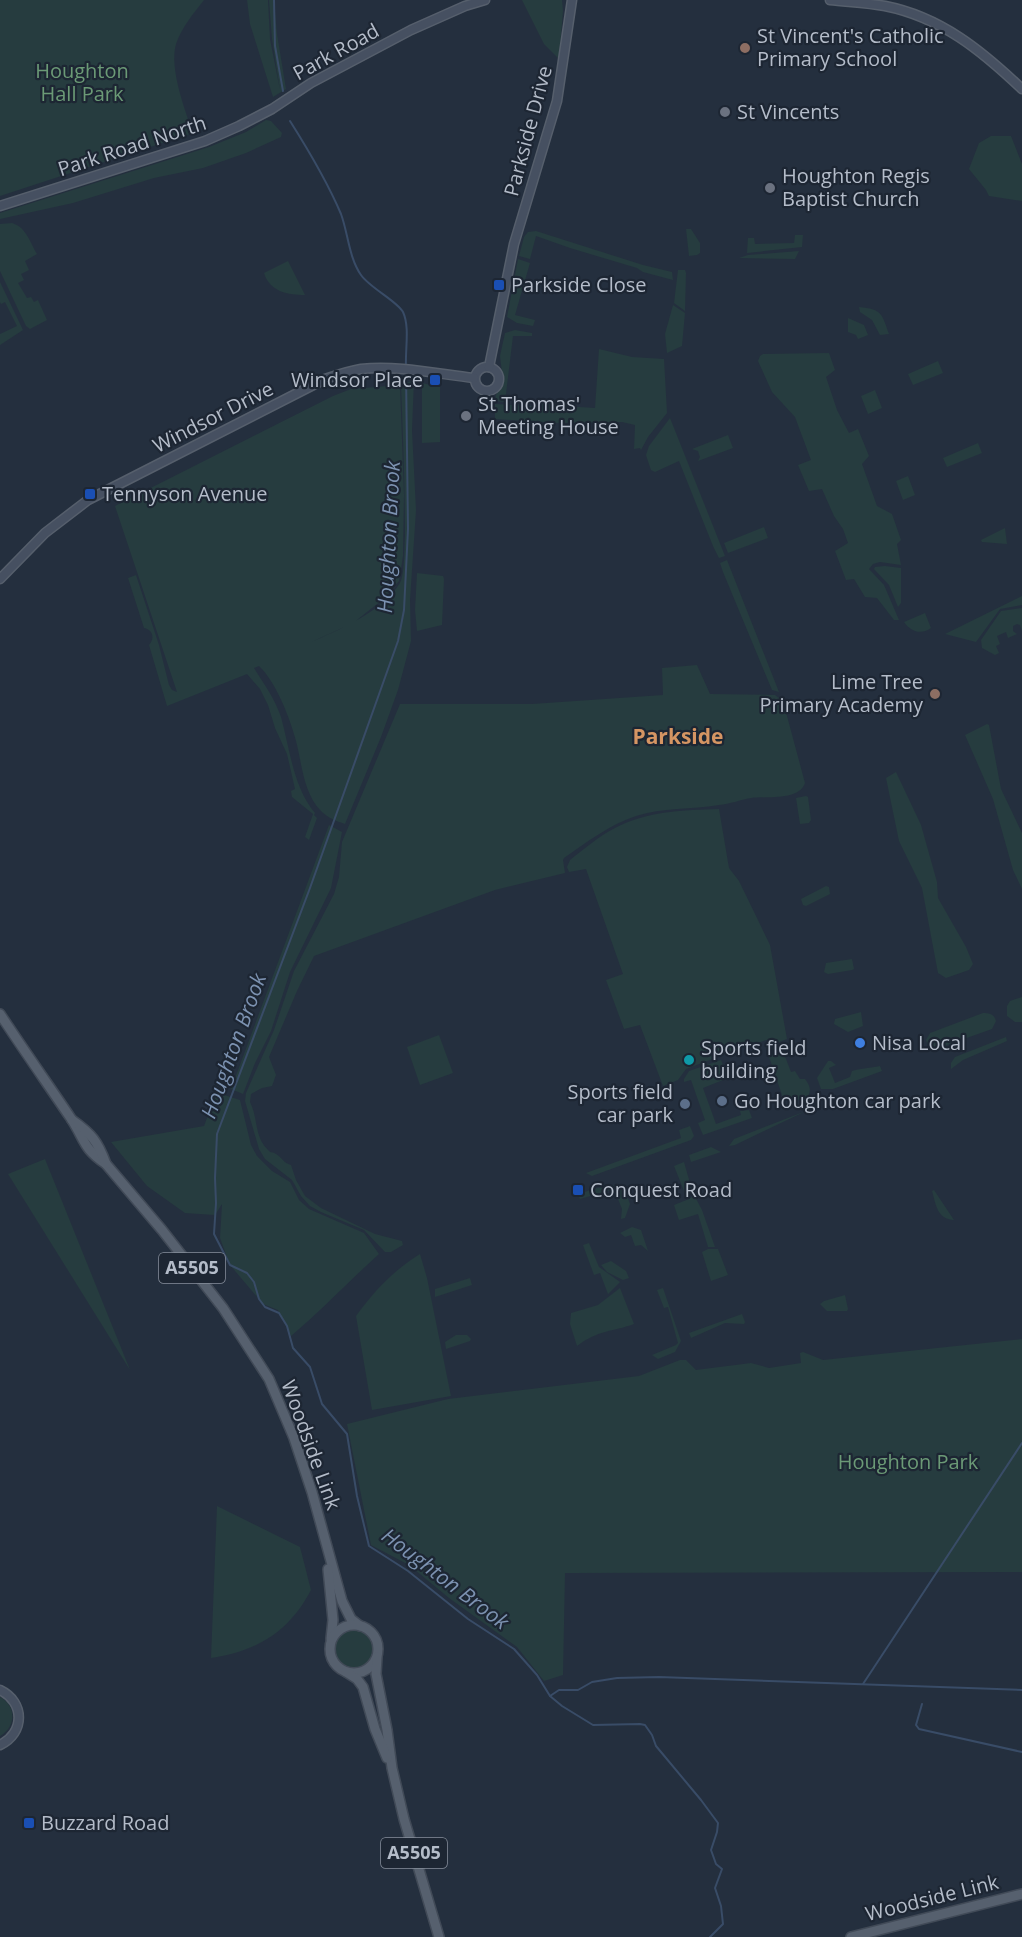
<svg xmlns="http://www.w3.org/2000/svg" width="1022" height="1937" font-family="'Open Sans',sans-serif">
<rect width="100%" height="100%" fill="#242f3e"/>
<g fill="#263c3f">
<path d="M0 0H204C193 14 182 27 176 44 169 68 185 110 193 133L0 196Z"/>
<path d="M247 0H268L270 39 280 90 272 39 269 0H274L277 34 286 89 273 97 250 24Z"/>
<path d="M522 0H562L563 11 559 59 544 44Z"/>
<path d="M266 120 271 121 282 133 281 137 246 153 203 168 154 178 73 203 0 219V213L209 147 246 132Z"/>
<path d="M991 136H1011L1022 164V201L989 196 986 190 969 169 979 143Z"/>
<path d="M12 223C26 227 30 242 37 254L25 261 29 270 21 274 24 280 18 283 27 298 31 297 34 302 38 300 47 320 30 329 26 326 0 271V224Z"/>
<path d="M686 229H691L700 243V253L697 255 689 256Z"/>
<path d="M536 231 643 265 672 272 673 280 643 272 637 268 570 248 536 236 530 259 519 256 524 237 528 232Z"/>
<path d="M795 235H803L802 247 747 253 748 238H754L755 244 794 243Z"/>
<path d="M799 251 795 259 739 258 748 255Z"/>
<path d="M518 259 530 263 515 315 535 320 533 326 517 323 507 317Z"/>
<path d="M288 261 305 295C288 295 270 292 264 273Z"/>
<path d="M678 270H685L686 273 685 311 674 303Z"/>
<path d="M0 282 23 330 0 345V334L17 326 5 302 1 304 0 302Z"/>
<path d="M673 305 685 313 682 346 667 353 665 334Z"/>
<path d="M859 307C882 309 882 314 889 334L880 335 872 320 860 312Z"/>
<path d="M848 318 864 325 868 335 858 339 856 335 848 332Z"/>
<path d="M515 330 532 333V336H513L505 402 495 401 496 395 503 381 500 356 505 333Z"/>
<path d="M599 349 632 357 664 359 667 413 648 437 641 450 640 448 634 449 635 425 622 422 558 423 495 419V404L532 406 533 402 563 406 595 408Z"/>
<path d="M829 353 835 370 826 377 837 410 849 433 858 429 869 456 862 464 877 506 892 514 901 540 897 544 901 565 880 562 873 564 869 569 884 585 899 620H894L877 598 865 597 854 579 846 580 835 551 848 543 843 529 834 516 822 489 809 491 798 465 811 460 795 417 772 392 758 361 760 356 763 354Z"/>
<path d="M938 361 943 373 913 385 908 374Z"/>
<path d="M414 380 412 430 416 510 410 600 411 641 398 690 381 737 345 824C336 821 328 818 321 811 303 793 302 763 296 741 290 718 276 682 259 666L254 668C264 684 275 699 281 717 290 749 293 787 315 813L314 815 317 818 309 840 305 837 313 814 292 797 291 791 295 789 287 754 275 728 268 705 260 689 247 674 167 706 149 645C155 638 153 630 144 628L128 578 136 575 159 645 169 685 172 690 177 692 115 506 333 396 351 389 400 385 404 495 403 556 399 581 381 601 353 623 309 643C339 630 382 612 400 583 405 573 404 549 405 537 405 486 403 436 401 385Z"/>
<path d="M422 383 440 387V442L422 443Z"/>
<path d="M875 390 882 408 868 414 861 396Z"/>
<path d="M670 418 725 556 719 558 713 546 679 461 655 472 651 470 646 455 649 446Z"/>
<path d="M728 435 733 448 698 461 700 457 698 451 692 449Z"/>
<path d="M978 443 982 453 947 467 943 458Z"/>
<path d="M908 476 915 495 903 500 896 481Z"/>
<path d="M764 527 768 538 728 553 724 543Z"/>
<path d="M1005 528 1007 544 982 542 981 540Z"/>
<path d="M727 560 779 692 772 690 723 572 720 563Z"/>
<path d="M885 566 901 568V603L898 607 889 585 874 569 875 567Z"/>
<path d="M417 573 443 576 444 579 442 625 417 631 415 610Z"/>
<path d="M1022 596V605L1000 609 976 642 945 634Z"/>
<path d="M1022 608V631L1020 625 1017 624 1013 626V631L1017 634 1008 638 1006 632 997 636 1000 644 996 646 999 653 995 655 982 648 981 640 1001 611Z"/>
<path d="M925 613 931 628C921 635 911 632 904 622Z"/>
<path d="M697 665 710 694 775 695 783 701 805 783C799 801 767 796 751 798 740 800 730 804 719 805 691 810 663 807 636 816 609 825 587 842 564 858L563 860 565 873 495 890 314 956 297 991 269 1057 276 1075 272 1086 262 1088 251 1094 250 1102C258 1117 254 1137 268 1150 272 1154 272 1151 276 1154 283 1158 283 1163 291 1165L296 1180 305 1196 321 1208 375 1234 402 1241 403 1245 391 1252H385L364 1230 321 1212 310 1206 301 1196 292 1180 265 1159 259 1149 245 1101 246 1093 274 1030 294 971 334 894 339 877 342 842 400 704H532L663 695 662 668Z"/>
<path d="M987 724 989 725 1001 789 1022 833V889L1013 870 993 799 965 735Z"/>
<path d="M896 772 921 825 937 882 938 898 966 947 973 964 969 970 946 978 938 973 922 888 899 841 886 778Z"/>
<path d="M806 796 808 797 811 820 809 823 800 824 796 798Z"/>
<path d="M719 809 729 868 739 881 770 945 787 1039 779 1042 766 1040 723 1055 686 1069 678 1080 663 1086 640 1025 624 1029 606 980 623 974 586 869 569 872 567 867 570 860C584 849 599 836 615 828 648 811 683 810 719 809Z"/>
<path d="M329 825 342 832 331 888 290 972 271 1031 255 1063 243 1094 231 1089Z"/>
<path d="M826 886 829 887 830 894 806 906 803 905 801 899Z"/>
<path d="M852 959 854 969 852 970 828 974 824 972 826 963Z"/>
<path d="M1022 997V1022H1015L1007 1016V1006L1010 1001Z"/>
<path d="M861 1012 863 1026 848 1032 834 1024 835 1019Z"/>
<path d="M983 1013C990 1013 994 1014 996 1021L992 1029 930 1051 926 1040 930 1033Z"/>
<path d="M439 1035 453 1073 420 1085 407 1047Z"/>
<path d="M1006 1037 1007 1041 963 1060 951 1069V1063L955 1057Z"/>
<path d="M770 1044 781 1046 791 1072 795 1071 800 1079H805C809 1084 812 1090 808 1096L791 1103 783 1098 765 1045Z"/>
<path d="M721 1060 728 1078 703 1088 716 1124 741 1115 740 1111 749 1110 752 1118 703 1135 698 1123 705 1120 691 1080 684 1082V1079L689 1071Z"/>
<path d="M828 1061H831L836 1065 829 1068 835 1083 850 1077 852 1071C862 1068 870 1068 880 1066L882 1071 833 1089H821L817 1078Z"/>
<path d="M221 1094 240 1100 251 1145 257 1156 272 1171 290 1182 299 1200 309 1209 364 1233 379 1254C349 1281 322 1310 291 1336L278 1310 263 1304 230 1265 220 1238 222 1204 215 1215 185 1213 147 1186 111 1142 204 1126 215 1097Z"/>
<path d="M806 1111 735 1145 729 1146 734 1139Z"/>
<path d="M690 1126 694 1136 691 1140 592 1176 586 1173 681 1138 679 1130Z"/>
<path d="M711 1147 721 1152 691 1162 689 1155Z"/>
<path d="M45 1159 130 1370 8 1174Z"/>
<path d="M684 1162 692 1190 686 1196 674 1166Z"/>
<path d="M613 1185 625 1190 630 1204 625 1218 621 1219 622 1209 614 1189 580 1199 578 1195 592 1189Z"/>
<path d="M934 1190 954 1220C937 1219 936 1205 932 1191Z"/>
<path d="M694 1195 702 1210 715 1247H708L698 1214 679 1220 674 1205 689 1199Z"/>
<path d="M632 1227 641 1230 648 1251 641 1245 635 1246 631 1235 625 1237 620 1233Z"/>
<path d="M589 1243 599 1267 620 1282 608 1294 600 1273 594 1275 583 1245Z"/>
<path d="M708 1249H718L728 1275 711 1281 702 1252Z"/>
<path d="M420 1254 427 1278 451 1396 372 1410 356 1316C375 1290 393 1271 420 1254Z"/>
<path d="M611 1261 626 1271 629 1278 623 1280 607 1272 601 1265Z"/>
<path d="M470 1278 472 1285 435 1297V1289Z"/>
<path d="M620 1288 634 1324C612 1332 598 1330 577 1346L570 1324 571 1313 598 1305Z"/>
<path d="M663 1288 681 1341 675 1352 658 1359 652 1355 676 1345 678 1343 668 1307 664 1308 657 1290Z"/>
<path d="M845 1295 848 1309 847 1311H827L820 1304 824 1301Z"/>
<path d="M742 1314 745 1322 744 1324 725 1323 691 1338 689 1333Z"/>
<path d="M456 1335H467L471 1339 470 1341 446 1349 445 1342Z"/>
<path d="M1022 1339V1572L565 1573 563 1675 544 1681 517 1647 449 1598 409 1565 371 1545 347 1424 448 1399 639 1376 680 1360H686L696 1370 751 1363 769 1368 801 1363 800 1353 803 1352 823 1360Z"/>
<path d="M217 1506 300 1547 311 1590C289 1632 257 1651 211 1658Z"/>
<circle cx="354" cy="1649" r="19"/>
<path d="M0 1697C17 1706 16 1727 0 1736Z"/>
</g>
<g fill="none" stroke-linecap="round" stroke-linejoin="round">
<g stroke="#394c67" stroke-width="2">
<path d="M274 0 275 46 283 91"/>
<path d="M290 121C309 151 327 181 341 214 348 233 349 258 361 275 370 288 397 301 403 312 410 327 405 350 406 367"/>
<path d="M406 372 408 529 404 610 398 641 310 888 217 1134 215 1178 216 1203 214 1234 230 1265 247 1273 254 1282 259 1299 265 1307 279 1313 287 1326 293 1348 310 1367 322 1404 347 1434 357 1496 369 1546 408 1571 468 1619 514 1649 537 1675 550 1696 562 1706 593 1725 640 1724 645 1725 652 1735 656 1746 701 1800 718 1823 717 1832 711 1850 716 1864 722 1869 715 1888 721 1906 723 1924 710 1937"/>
<path d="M863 1684 1022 1443"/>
<path d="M550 1696 559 1690H578L592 1682 617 1678 659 1677 1022 1690"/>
<path d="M922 1704 916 1725 919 1729 1022 1752"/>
</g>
<g stroke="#565f6c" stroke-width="11">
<g id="secondary">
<path d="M830 0C848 2 867 3 885 6 941 17 982 51 1022 89"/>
<path d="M0 206 205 141 239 126 272 109 311 83 411 30 465 6 485 0"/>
<circle cx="487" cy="379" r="12"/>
<path d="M489 367 514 244 557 101 572 0"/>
<path d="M0 579 45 533 88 500 325 379C337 375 349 371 361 369 398 365 438 374 474 378"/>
<path d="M0 1690C25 1702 25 1733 0 1745"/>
</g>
</g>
<g stroke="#414a57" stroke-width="12">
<g id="primary">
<path d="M0 1014C23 1049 47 1083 70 1117 85 1139 82 1148 106 1164L162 1230 223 1308 269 1379 294 1438 312 1492 342 1601 351 1619 360 1626"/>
<path d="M72 1120C92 1134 98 1142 106 1164"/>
<path d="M328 1569 333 1620 331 1639"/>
<circle cx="354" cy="1649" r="24"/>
<path d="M377 1657 376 1674 387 1730 392 1768 404 1819 439 1937"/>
<path d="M346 1672 357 1679 363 1687 375 1729 387 1758"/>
<path d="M851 1937 1022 1894"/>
</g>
</g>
<use href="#secondary" stroke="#465061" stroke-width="8"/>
<use href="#primary" stroke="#56606e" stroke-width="9"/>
</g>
<g fill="#8d6e63" stroke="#1d2633" stroke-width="2">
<circle cx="745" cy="48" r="6"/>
<circle cx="935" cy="694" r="6"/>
</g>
<g fill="#6b7280" stroke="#1d2633" stroke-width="2">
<circle cx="725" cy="112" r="6"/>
<circle cx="770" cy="188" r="6"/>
<circle cx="466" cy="416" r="6"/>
</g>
<g fill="#1a4fb4" stroke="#1d2633" stroke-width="2">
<rect x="493" y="279" width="12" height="12" rx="3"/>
<rect x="429" y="374" width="12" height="12" rx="3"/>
<rect x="84" y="488" width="12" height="12" rx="3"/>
<rect x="572" y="1184" width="12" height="12" rx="3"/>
<rect x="23" y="1817" width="12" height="12" rx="3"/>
</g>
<circle fill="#3f7fe0" stroke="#1d2633" stroke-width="2" cx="860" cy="1043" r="6"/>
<circle fill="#0f9aa8" stroke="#1d2633" stroke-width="2" cx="689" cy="1060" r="6"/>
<g fill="#5c6f8a" stroke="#1d2633" stroke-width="2">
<circle cx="722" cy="1101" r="6"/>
<circle cx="685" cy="1104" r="6"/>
</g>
<g text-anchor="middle" stroke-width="4.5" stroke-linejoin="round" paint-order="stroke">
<g fill="#1d2633" stroke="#878f9c" stroke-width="1.5">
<rect x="159" y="1253" width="66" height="30" rx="4.5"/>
<rect x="381" y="1838" width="66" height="30" rx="4.5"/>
</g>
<g font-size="18" font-weight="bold" fill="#b4bcc9">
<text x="192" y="1274">A5505</text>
<text x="414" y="1859">A5505</text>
</g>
<g font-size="20" fill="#b4bcc9" stroke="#1d2633" text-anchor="start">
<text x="757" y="43">St Vincent's Catholic<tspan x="757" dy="23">Primary School</tspan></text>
<text x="737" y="119">St Vincents</text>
<text x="782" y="183">Houghton Regis<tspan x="782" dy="23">Baptist Church</tspan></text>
<text x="511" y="292">Parkside Close</text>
<text x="423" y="387" text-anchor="end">Windsor Place</text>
<text x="478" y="411">St Thomas'<tspan x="478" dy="23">Meeting House</tspan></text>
<text x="102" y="501">Tennyson Avenue</text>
<text x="923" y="689" text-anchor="end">Lime Tree<tspan x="923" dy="23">Primary Academy</tspan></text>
<text x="872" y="1050">Nisa Local</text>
<text x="701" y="1055">Sports field<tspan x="701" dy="23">building</tspan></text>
<text x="673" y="1099" text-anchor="end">Sports field<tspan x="673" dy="23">car park</tspan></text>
<text x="734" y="1108">Go Houghton car park</text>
<text x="590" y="1197">Conquest Road</text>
<text x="41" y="1830">Buzzard Road</text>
</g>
<g font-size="20" fill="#b4bcc9" stroke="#1d2633">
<text transform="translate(336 52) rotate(-29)" y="7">Park Road</text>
<text transform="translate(528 131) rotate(-75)" y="7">Parkside Drive</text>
<text transform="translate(132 146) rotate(-18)" y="7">Park Road North</text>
<text transform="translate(213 417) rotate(-27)" y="7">Windsor Drive</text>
<text transform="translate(311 1445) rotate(70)" y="7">Woodside Link</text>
<text transform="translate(932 1898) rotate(-14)" y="7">Woodside Link</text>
</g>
<g font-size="20" fill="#6b9a76" stroke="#1d2633">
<text x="82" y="78">Houghton<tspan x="82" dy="23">Hall Park</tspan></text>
<text x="908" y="1469">Houghton Park</text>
</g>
<g font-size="21" font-style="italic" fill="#7c92b1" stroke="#1d2633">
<text transform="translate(389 537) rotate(-87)" y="7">Houghton Brook</text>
<text transform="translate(234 1046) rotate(-70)" y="7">Houghton Brook</text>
<text transform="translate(445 1579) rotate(37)" y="7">Houghton Brook</text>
</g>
<g font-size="21" font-weight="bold" fill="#d59563" stroke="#1d2633">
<text x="678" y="744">Parkside</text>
</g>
</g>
</svg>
